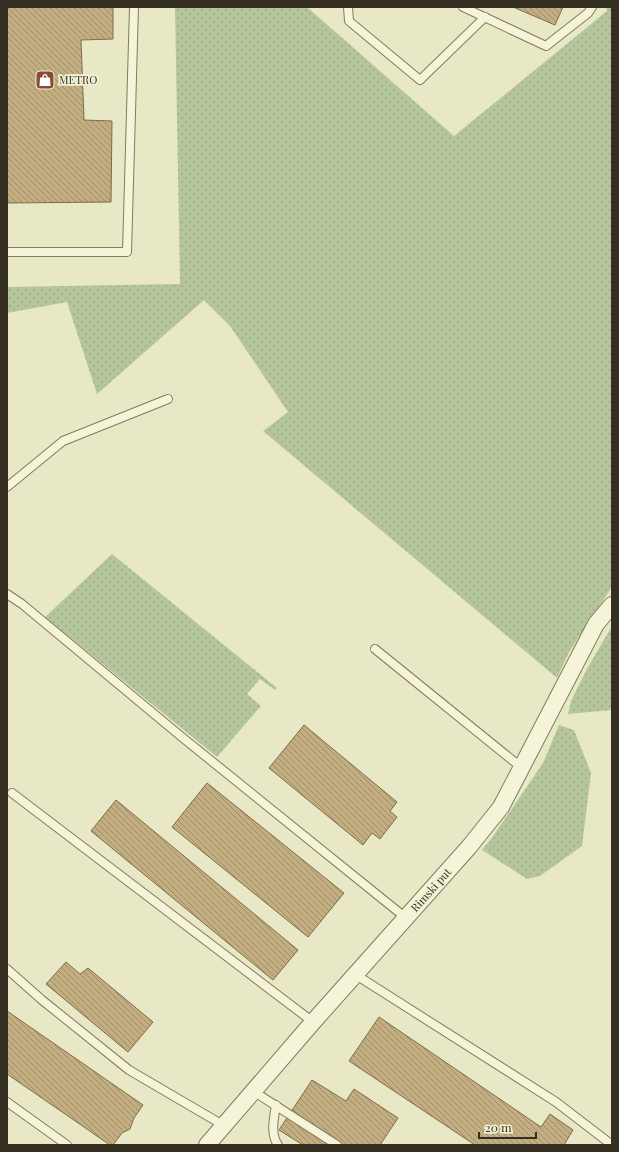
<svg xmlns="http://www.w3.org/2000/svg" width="619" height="1152" font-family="'Playfair Display',serif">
<defs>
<pattern id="grass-dots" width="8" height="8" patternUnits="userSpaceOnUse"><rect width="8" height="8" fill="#b6c69c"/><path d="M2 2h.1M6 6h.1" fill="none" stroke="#9daa86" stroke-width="1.8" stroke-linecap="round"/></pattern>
<pattern id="building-back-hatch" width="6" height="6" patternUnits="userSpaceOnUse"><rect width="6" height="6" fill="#c3ae81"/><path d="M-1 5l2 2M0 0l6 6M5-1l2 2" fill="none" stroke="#9f8e69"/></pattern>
</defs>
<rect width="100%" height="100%" fill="#e9e8c6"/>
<g fill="url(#grass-dots)">
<path d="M175 7H307L454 136 607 11 606 7H612V587L569 652 557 678 263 431 288 412 230 326 204 300 97 394 67 302 7 313V287L180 284Z"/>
<path d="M112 554 277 688 275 690 260 679 247 694 261 706 217 757 45 617Z"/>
<path d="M612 626V710L568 714 571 701 588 667Z"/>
<path d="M559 725 574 730 591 773 582 846 540 876 527 879 482 850 491 839 543 763Z"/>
</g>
<g fill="url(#building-back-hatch)" stroke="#7e6c47">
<path d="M7 7H113V39L81 40 84 120 112 121 111 202 7 203Z"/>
<path d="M513 7H563L555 25Z"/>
<path d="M304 725 397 802 390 811 397 817 380 839 372 833 363 845 269 768Z"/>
<path d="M207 783 344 893 308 937 172 827Z"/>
<path d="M116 800 298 950 273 980 91 831Z"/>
<path d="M66 962 80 974 88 968 153 1022 128 1052 46 984Z"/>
<path d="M7 1011 143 1105 134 1118 130 1129 122 1133 113 1145H110L7 1074Z"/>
<path d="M379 1017 541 1127 550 1114 573 1130 564 1145H475L349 1061Z"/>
<path d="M312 1080 346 1101 354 1089 398 1118 380 1145H303L279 1130Z"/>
</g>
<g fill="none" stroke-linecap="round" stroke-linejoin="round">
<g stroke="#827b5e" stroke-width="10">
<g id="lane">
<path d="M348 7 349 21 420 80 485 17"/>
<path d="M463 7 546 46 588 13 592 7"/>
<path d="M7 252H127L134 7"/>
<path d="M7 487 63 441 168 399"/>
<path d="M7 594 22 604 183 738 406 918"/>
<path d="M375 649 522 768"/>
<path d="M12 793 313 1022"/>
<path d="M7 969 42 1000 129 1070 223 1125"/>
<path d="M356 975 556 1102 612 1145"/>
<path d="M253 1091 337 1145"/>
<path d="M7 1102 67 1145"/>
<path d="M276 1105C274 1118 270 1134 278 1145"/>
</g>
</g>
<g stroke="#827b5e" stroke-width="18">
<path id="street" d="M207 1145 313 1022 469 847 501 807 596 624 612 605"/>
</g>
<use href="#lane" stroke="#f5f4d9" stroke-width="8"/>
<use href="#street" stroke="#f5f4d9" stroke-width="16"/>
</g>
<defs>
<g id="shop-square" transform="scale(1)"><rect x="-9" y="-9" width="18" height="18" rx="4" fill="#8a4b35" stroke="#f1f1d5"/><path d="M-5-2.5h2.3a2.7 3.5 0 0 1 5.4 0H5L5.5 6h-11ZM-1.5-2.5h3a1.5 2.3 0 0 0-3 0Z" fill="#fff"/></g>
</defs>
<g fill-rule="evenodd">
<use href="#shop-square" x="45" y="80"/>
</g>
<g text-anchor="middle" stroke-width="3.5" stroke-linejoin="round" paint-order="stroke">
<g font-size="11" fill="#342f20" stroke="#f1f1d5" text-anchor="start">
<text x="59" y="84">METRO</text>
</g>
<g font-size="11" fill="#342f20" stroke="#f1f1d5">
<text transform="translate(431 890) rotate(-48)" y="4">Rimski put</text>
</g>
</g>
<rect width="619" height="1152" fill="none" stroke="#342f20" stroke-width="16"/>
<path d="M479 1132v6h57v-6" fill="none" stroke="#342f20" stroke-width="2"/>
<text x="485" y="1132" font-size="12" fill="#342f20" stroke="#f1f1d5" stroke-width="3" paint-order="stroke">20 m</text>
</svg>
